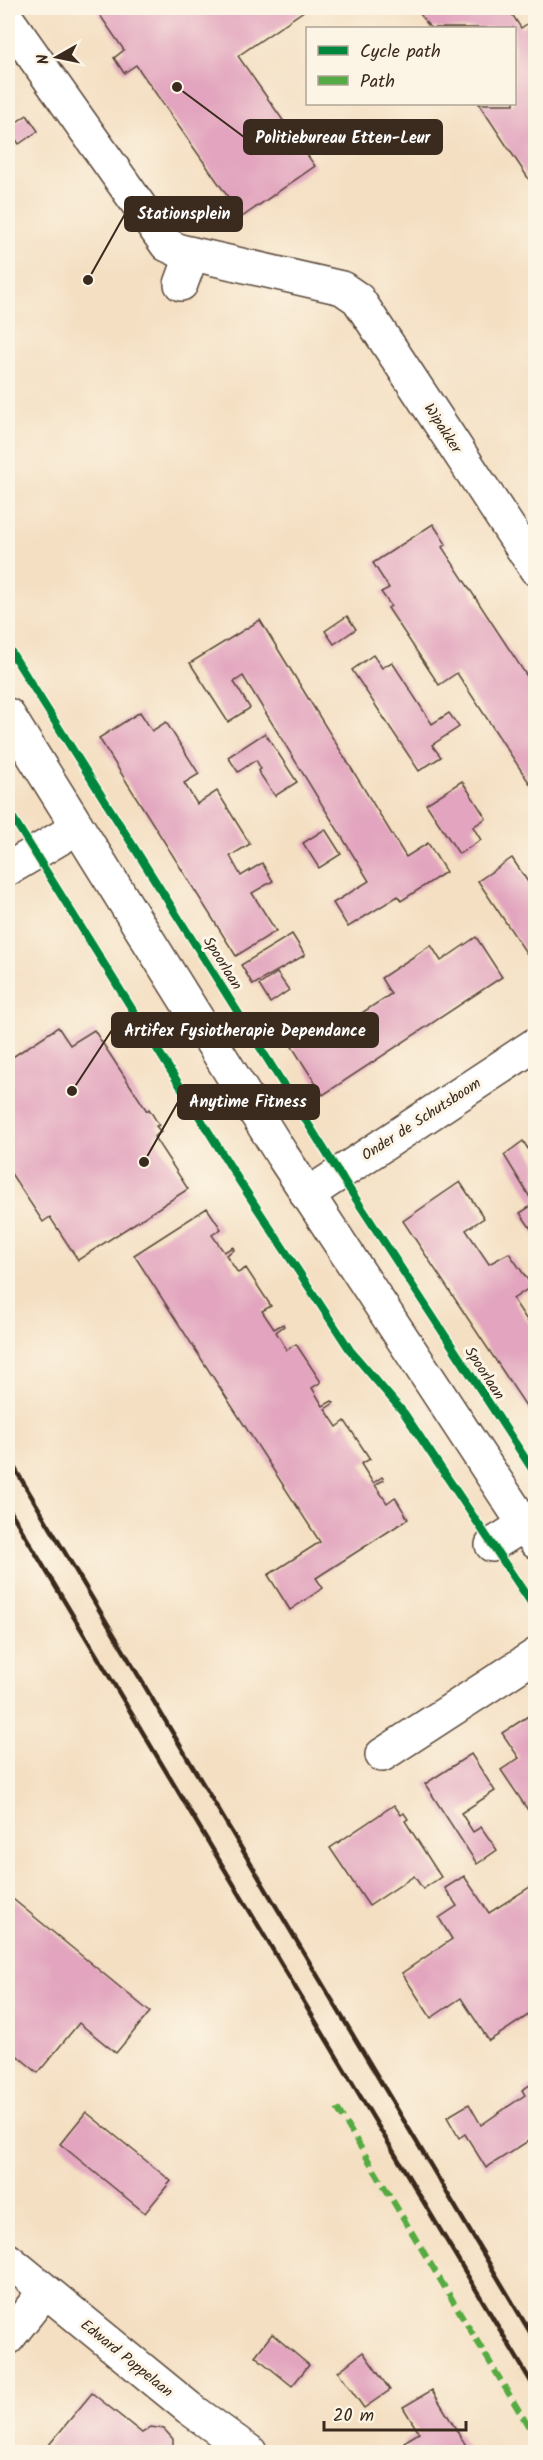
<svg xmlns="http://www.w3.org/2000/svg" width="543" height="2460" font-family="Kalam,sans-serif">
<rect width="100%" height="100%" fill="#fcf5e5"/>
<filter id="ink" filterUnits="userSpaceOnUse"><feTurbulence type="fractalNoise" baseFrequency=".0167" numOctaves="2"/><feDisplacementMap in="SourceGraphic" scale="12" xChannelSelector="R" yChannelSelector="G"/><feConvolveMatrix kernelMatrix="1 2 1 2 8 2 1 2 1" color-interpolation-filters="sRGB"/></filter>
<filter id="wash" filterUnits="userSpaceOnUse"><feTurbulence type="fractalNoise" baseFrequency=".008" numOctaves="4" result="noise"/><feDisplacementMap in="SourceGraphic" scale="24" xChannelSelector="R" yChannelSelector="G"/><feGaussianBlur stdDeviation="1.35" result="paint"/><feColorMatrix in="noise" values="0 0 0 0 0 0 0 0 0 0 0 0 0 0 0 0 0 1.4 0 .05"/><feComposite in="paint" operator="in"/></filter>
<g filter="url(#wash)">
<rect width="100%" height="100%" fill="#f4dfc2"/>
<g id="blocks">
<g fill="#e2a4be">
<path d="M95 8H308L238 56 315 166 242 217 136 65 124 73 114 58 124 50Z"/>
<path d="M416 8H508L521 28 536 18V190L479 104H514V28H430Z"/>
<path d="M27 115 38 131 19 144 8 128Z"/>
<path d="M433 524 446 544 442 547 536 690V793L457 673 439 685 388 608 391 606 381 592 389 588 373 563Z"/>
<path d="M347 616 356 629 334 644 325 631Z"/>
<path d="M260 620 406 857 428 843 446 872 401 901 398 896 348 927 333 903 369 881 243 676 234 682 250 708 228 722 190 663Z"/>
<path d="M373 655 382 668 392 662 432 724 449 713 459 727 432 745 441 757 419 771 352 670Z"/>
<path d="M140 712 152 731 166 722 199 774 184 783 197 804 217 791 250 844 230 856 241 876 262 863 273 881 252 893 276 931 236 956 99 738Z"/>
<path d="M265 733 297 782 275 796 258 771 261 769 256 760 238 772 228 757Z"/>
<path d="M462 781 486 818 473 827 481 840 459 854 426 804Z"/>
<path d="M325 829 341 854 319 868 303 843Z"/>
<path d="M512 858 536 894V953L529 957 478 881Z"/>
<path d="M292 934 305 955 253 985 241 965Z"/>
<path d="M476 937 502 977 323 1095 289 1042 326 1018 334 1031 391 994 381 978 431 945 441 961Z"/>
<path d="M277 973 289 990 270 1003 259 985Z"/>
<path d="M58 1027 70 1045 94 1030 147 1111 149 1109 159 1125 156 1126 161 1132 154 1137 188 1189 78 1260 50 1217 43 1222 8 1169V1060Z"/>
<path d="M523 1141 536 1161V1236L520 1213 534 1204 504 1155Z"/>
<path d="M460 1182 484 1218 466 1230 489 1264 509 1253 532 1286 513 1299 536 1334V1421L403 1221Z"/>
<path d="M207 1208 221 1229 212 1235 224 1252 233 1247 234 1250 226 1255 238 1273 246 1268 271 1306 262 1311 274 1329 283 1324 284 1326 276 1332 287 1350 296 1344 321 1382 312 1388 323 1406 332 1401 334 1403 325 1409 337 1427 345 1421 370 1459 361 1464 373 1483 382 1477 384 1480 375 1485 387 1503 395 1497 408 1519 316 1578 323 1588 290 1610 268 1575 320 1542 134 1255Z"/>
<path d="M536 1711V1822L501 1770 519 1758 502 1733Z"/>
<path d="M471 1754 495 1791 461 1813 473 1832 481 1827 497 1850 477 1864 425 1784Z"/>
<path d="M394 1805 401 1815 404 1813 408 1819 405 1821 441 1877 423 1889 414 1876 369 1906 330 1848Z"/>
<path d="M464 1876 489 1913 536 1883V2010L489 2041 461 1998 431 2018 402 1973 452 1939 439 1918 457 1906 445 1888Z"/>
<path d="M8 1895 150 2012 116 2053 79 2023 38 2073 8 2048Z"/>
<path d="M536 2081V2136L486 2168 465 2134 459 2138 447 2117 469 2104 481 2125 525 2095 522 2090Z"/>
<path d="M86 2112 171 2181 145 2213 60 2144Z"/>
<path d="M272 2334 309 2365 292 2386 255 2356Z"/>
<path d="M363 2352 390 2390 364 2408 338 2372Z"/>
<path d="M432 2390 470 2452H411L404 2442 419 2433 403 2407Z"/>
<path d="M92 2393 142 2433 151 2427 164 2429 173 2439V2452H43Z"/>
</g>
</g>
</g>
<g filter="url(#ink)">
<use href="#blocks" fill-opacity="0" stroke="#574537" stroke-width="1.5"/>
<g fill="none" stroke-linecap="round" stroke-linejoin="round">
<g stroke="#574537" stroke-width="36">
<g id="minor">
<path d="M8 20 167 245 180 251 342 288 358 299 536 569"/>
<path d="M181 284 192 254"/>
<path d="M8 715 282 1155 536 1542"/>
<path d="M8 869 77 828"/>
<path d="M307 1195 536 1044"/>
<path d="M492 1545 524 1525"/>
<path d="M382 1755 536 1655"/>
<path d="M8 2260 189 2408 250 2452"/>
<path d="M8 2338 45 2291"/>
</g>
</g>
<use href="#minor" stroke="#fff" stroke-width="33"/>
<g stroke="#3b2a1e" stroke-width="4.5">
<path d="M8 1457 536 2342"/>
<path d="M8 1507 536 2390"/>
</g>
<path stroke="#55ab43" stroke-width="6" stroke-dasharray="12 6" stroke-linecap="butt" d="M337 2108 536 2439"/>
<g stroke="#fcf5e5" stroke-width="11">
<g id="cycleway">
<path d="M8 647 339 1173 536 1475"/>
<path d="M8 810 240 1182 350 1350 404 1413 536 1610"/>
</g>
</g>
<use href="#cycleway" stroke="#00873e" stroke-width="8"/>
</g>
</g>
<g text-anchor="middle" stroke-width="6" stroke-linejoin="round" paint-order="stroke">
<g font-size="15" fill="#3b2a1e" stroke="#fcf5e5">
<text transform="translate(443 428) rotate(57)" y="5">Wipakker</text>
<text transform="translate(223 963) rotate(58)" y="5">Spoorlaan</text>
<text transform="translate(421 1119) rotate(-33)" y="5">Onder de Schutsboom</text>
<text transform="translate(485 1373) rotate(57)" y="5">Spoorlaan</text>
<text transform="translate(127 2358) rotate(39)" y="5">Edward Poppelaan</text>
</g>
</g>
<path fill="none" stroke="#3b2a1e" stroke-width="2" d="M177 87L244 137M88 280L125 214M72 1091L112 1030M144 1162L178 1102"/>
<g fill="#3b2a1e" stroke="#fcf5e5" stroke-width="2">
<circle cx="177" cy="87" r="6"/>
<circle cx="88" cy="280" r="6"/>
<circle cx="72" cy="1091" r="6"/>
<circle cx="144" cy="1162" r="6"/>
</g>
<g fill="#3b2a1e" stroke="#3b2a1e" stroke-width="2">
<rect x="244" y="120" width="198" height="34" rx="6"/>
<rect x="125" y="197" width="117" height="34" rx="6"/>
<rect x="112" y="1013" width="266" height="34" rx="6"/>
<rect x="178" y="1085" width="141" height="34" rx="6"/>
</g>
<g font-size="16" text-anchor="middle" font-weight="bold" fill="#fff">
<text x="343" y="143">Politiebureau Etten-Leur</text>
<text x="184" y="219">Stationsplein</text>
<text x="245" y="1036">Artifex Fysiotherapie Dependance</text>
<text x="248" y="1107">Anytime Fitness</text>
</g>
<rect width="543" height="2460" fill="none" stroke="#fcf5e5" stroke-width="30"/>
<rect x="306" y="27" width="210" height="78" fill="#fcf5e5" stroke="#afa495" stroke-width="1.5"/>
<rect x="318" y="46" width="30" height="9" fill="#00873e" stroke="#afa495" stroke-width="1.5"/>
<text x="360" y="57" font-size="18" fill="#3b2a1e">Cycle path</text>
<rect x="318" y="76" width="30" height="9" fill="#55ab43" stroke="#afa495" stroke-width="1.5"/>
<text x="360" y="87" font-size="18" fill="#3b2a1e">Path</text>
<g transform="translate(57 57) rotate(261)" stroke="#fcf5e5" stroke-width="4.5" paint-order="stroke">
<path d="M0-4.5L10 22L0 15L-10 22Z" fill="#3b2a1e"/>
<text y="-9" font-size="16" font-weight="bold" text-anchor="middle" fill="#3b2a1e">N</text>
</g>
<path d="M324 2421v9h142v-9" fill="none" stroke="#3b2a1e" stroke-width="3"/>
<text x="333" y="2421" font-size="18" fill="#3b2a1e" stroke="#fcf5e5" stroke-width="4.5" paint-order="stroke">20 m</text>
</svg>
